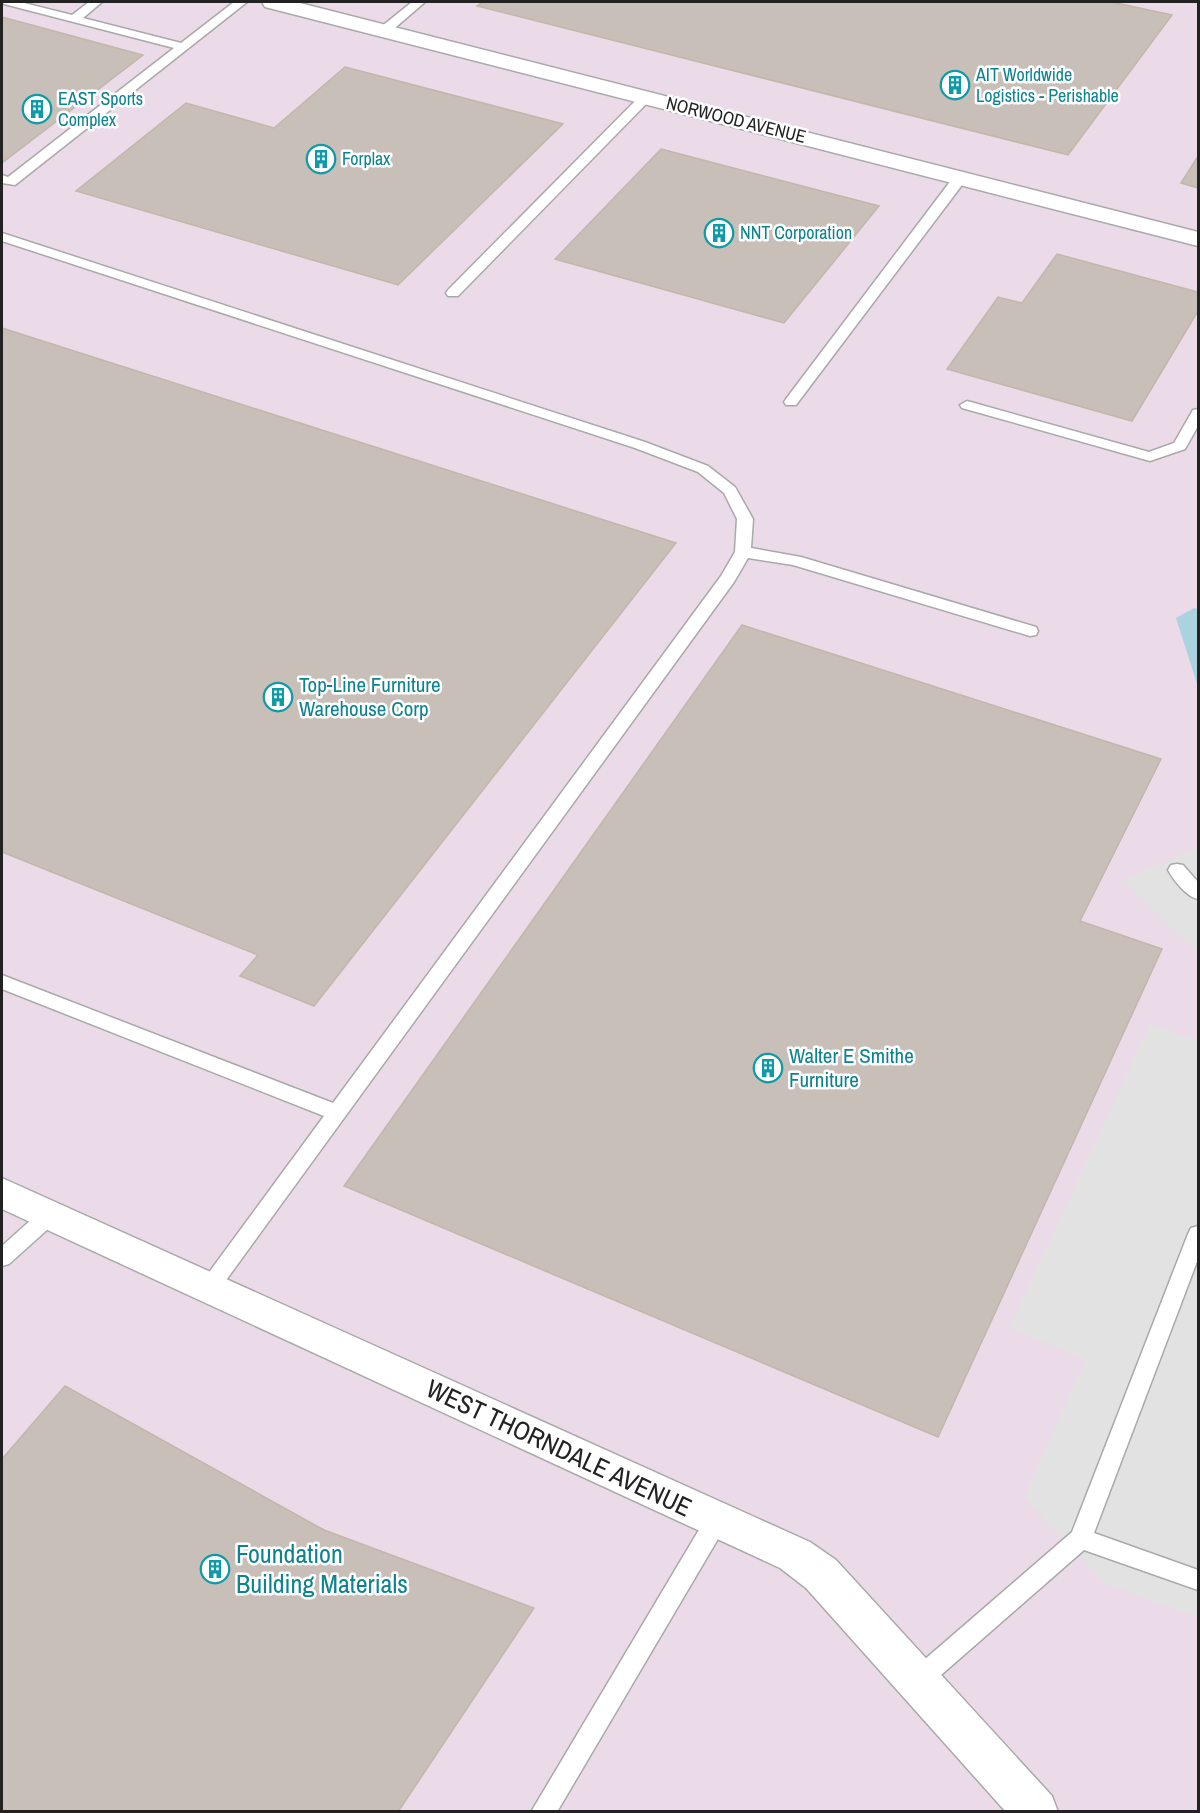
<svg xmlns="http://www.w3.org/2000/svg" width="1200" height="1813" font-family="'Archivo Narrow',sans-serif">
<rect width="100%" height="100%" fill="#f2efe9"/>
<rect fill="#ebdbe8" x="2" y="2" width="1196" height="1809"/>
<g fill="#e2e2e2">
<path d="M1198 848V953L1122 880Z"/>
<path d="M1150 1024 1198 1041V1617L1106 1584 1024 1497 1086 1359 1009 1328Z"/>
</g>
<path fill="#aad3df" d="M1194 608 1198 609V687L1176 618Z"/>
<g fill="#c7bfb8" stroke="#c4b6ab" stroke-width="1.5">
<path d="M483 2H1112L1172 15 1068 155 477 6Z"/>
<path d="M2 17 143 55 2 163Z"/>
<path d="M345 67 563 124 398 285 76 191 186 103 274 128Z"/>
<path d="M661 149 879 206 784 323 555 259Z"/>
<path d="M1198 156V188L1181 183Z"/>
<path d="M1057 254 1198 292V311L1132 421 947 369 998 297 1022 303Z"/>
<path d="M2 328 676 543 314 1006 240 976 258 955 2 852Z"/>
<path d="M742 625 1161 759 1080 921 1162 949 938 1437 344 1186Z"/>
<path d="M65 1386 324 1530 534 1608 398 1812H2V1459Z"/>
</g>
<g fill="none" stroke-linecap="round" stroke-linejoin="round">
<g stroke="#a9a9a9" stroke-width="3">
<g id="lane">
<path d="M2 2H20L72 15 89 2H102L83 18 181 43 234 2H247L15 185 2 183V175L8 177 174 48 4 4Z"/>
<path d="M412 2H425L389 33H381V27Z"/>
<path d="M646 93 650 94 652 97 650 100 458 296H448L446 293 448 290 642 94Z"/>
<path d="M960 174 965 175 966 178 965 181 796 405H786L784 402 786 399 955 175Z"/>
<path d="M2 233 645 442 708 466 735 487 753 519 751 548 801 557 1036 627 1038 631 1036 635 1030 636 793 565 748 558 734 582 216 1294 209 1297 202 1294 199 1288 202 1282 324 1116 2 989V975L333 1103 721 576 735 552 737 519 724 493 698 472 635 448 2 241Z"/>
<path d="M967 401 1149 452 1174 443 1193 410 1198 409V426L1185 449 1150 461 962 408 960 405Z"/>
<path d="M1177 864 1183 865 1198 882V899C1187 897 1174 881 1168 870L1171 865Z"/>
<path d="M50 1207 57 1209 60 1215 57 1221 9 1264 2 1266V1246L43 1209Z"/>
<path d="M1198 1226V1259L1094 1533 1198 1570V1590L1084 1550 925 1689 917 1692 909 1689 905 1681 909 1673 1072 1532 1188 1234 1191 1228Z"/>
<path d="M717 1510 725 1513 728 1520 725 1527 557 1812H531L709 1513Z"/>
</g>
</g>
<g stroke="#a9a9a9" stroke-width="3">
<g id="street">
<path d="M262 2H296L1198 232V246L265 7Z"/>
<path d="M2 1178 810 1542 836 1560 1052 1796 1058 1812H1006L806 1588 780 1568 2 1209Z"/>
</g>
</g>
<use href="#lane" fill="#fff" fill-rule="evenodd"/>
<use href="#street" fill="#fff" fill-rule="evenodd"/>
</g>
<defs>
<g id="building-ring" transform="scale(1.5)"><circle r="9.5" fill="#fff" stroke="#0f9aa8" stroke-width="1.5"/><path d="M-4-6H4V6H1V3H-1V6H-4ZM-2.5-4.3h1.7v1.8h-1.7ZM.8-4.3h1.7v1.8H.8ZM-2.5-1h1.7V.8h-1.7ZM.8-1h1.7V.8H.8Z" fill="#0f9aa8"/></g>
</defs>
<g fill-rule="evenodd">
<use href="#building-ring" x="955" y="85"/>
<use href="#building-ring" x="37" y="109"/>
<use href="#building-ring" x="321" y="159"/>
<use href="#building-ring" x="719" y="233"/>
<use href="#building-ring" x="278" y="697"/>
<use href="#building-ring" x="768" y="1068"/>
<use href="#building-ring" x="215" y="1569"/>
</g>
<g text-anchor="middle" stroke-width="5" stroke-linejoin="round" paint-order="stroke">
<g font-size="18" fill="#0d838f" stroke="#fff" text-anchor="start">
<text x="976" y="81">AIT Worldwide<tspan x="976" dy="21">Logistics - Perishable</tspan></text>
<text x="58" y="105">EAST Sports<tspan x="58" dy="21">Complex</tspan></text>
<text x="342" y="165">Forplax</text>
<text x="740" y="239">NNT Corporation</text>
</g>
<g font-size="18" fill="#222" stroke="#fff">
<text transform="translate(736 120) rotate(14)" y="6">NORWOOD AVENUE</text>
</g>
<g font-size="21" fill="#0d838f" stroke="#fff" text-anchor="start">
<text x="299" y="692">Top-Line Furniture<tspan x="299" dy="24">Warehouse Corp</tspan></text>
<text x="789" y="1063">Walter E Smithe<tspan x="789" dy="24">Furniture</tspan></text>
</g>
<g font-size="26" fill="#222" stroke="#fff">
<text transform="translate(559 1448) rotate(25)" y="9">WEST THORNDALE AVENUE</text>
</g>
<g font-size="26" fill="#0d838f" stroke="#fff" text-anchor="start">
<text x="236" y="1563">Foundation<tspan x="236" dy="30">Building Materials</tspan></text>
</g>
</g>
<rect width="1200" height="1813" fill="none" stroke="#222222" stroke-width="6"/>
</svg>
